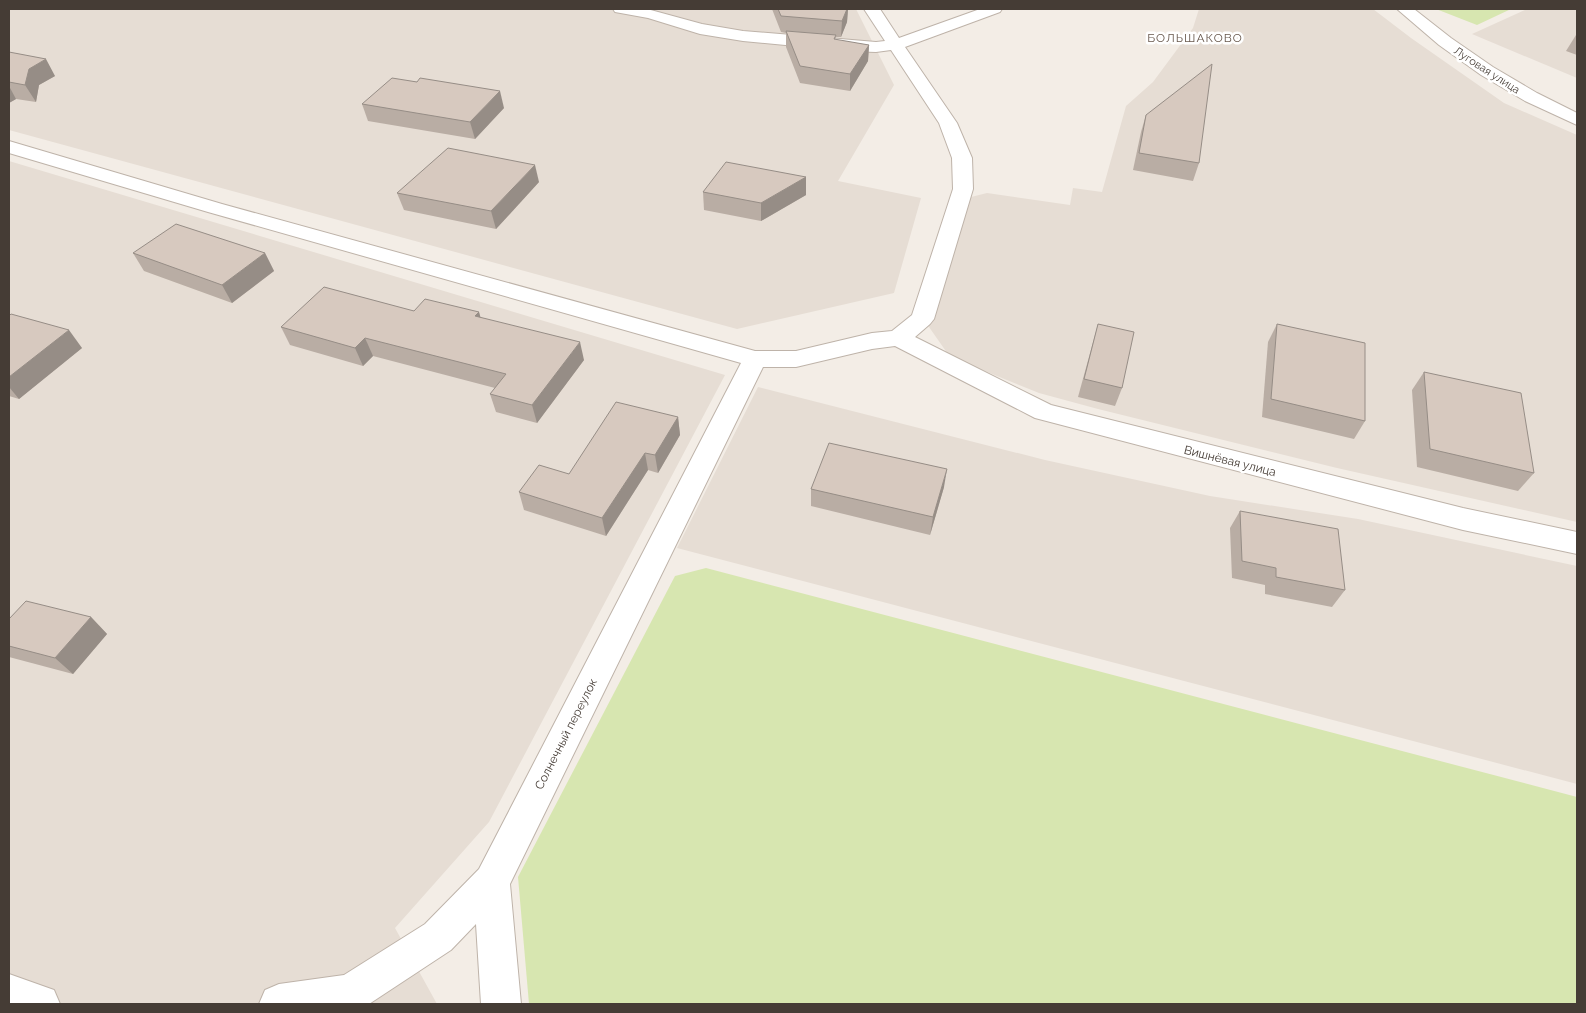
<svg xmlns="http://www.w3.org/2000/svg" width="1586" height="1013" font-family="Raleway,sans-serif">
<rect width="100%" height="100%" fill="#f3ede6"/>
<g fill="#e6ddd4">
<path d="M9 9H856L894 85 838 181 921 198 894 293 737 329 9 130Z"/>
<path d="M1199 9H1373L1411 38 1504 103 1577 135V522L1337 468 1098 409 1039 393 950 357 929 327 971 197 987 193 1070 205 1073 188 1102 192 1126 106 1153 82 1193 28Z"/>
<path d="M1527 9H1577V78L1472 34Z"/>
<path d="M9 161 725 375 489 822 395 928 437 1004H9Z"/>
<path d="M758 387 1045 460 1210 496 1358 519 1577 566V784L677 548Z"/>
</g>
<g fill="#d7e6b0">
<path d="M1436 9H1511L1477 25Z"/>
<path d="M706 568 1577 797V1004H529L518 877 675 576Z"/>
</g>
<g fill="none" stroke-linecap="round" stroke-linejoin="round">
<g stroke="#beb3a9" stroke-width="2">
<g id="minor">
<path d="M613 9H647L702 24 743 31 876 42 885 41 864 9H880L899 38 980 9H1002L1000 12 905 47 957 123 972 158 973 189 934 319 930 324 915 337 1051 405 1463 508 1577 532V554L1463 530 1035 418 895 346 872 349 796 367H763L510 884 521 1004H481L476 924 451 950 369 1004H259L265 990 279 984 344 975 425 924 479 869 741 363 208 212 9 153V141L222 204 755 351H796L872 333 892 331 912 315 953 189 952 158 939 123 891 50 876 52 848 51 743 41 700 34 648 18 615 12Z"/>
<path d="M1397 9H1414L1451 38 1493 67 1537 93 1577 113V125L1525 101 1481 75 1439 45Z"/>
<path d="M9 974 54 990 60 1004H9Z"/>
</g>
</g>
<use href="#minor" fill="#fff" fill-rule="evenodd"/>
</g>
<g fill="#b9ada4">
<path d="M772 9H848L847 22 841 37H836L835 40 869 45 868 61 850 91 800 83 786 47V33L781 32Z"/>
<path d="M1577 34V55L1566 51 1576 35Z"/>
<path d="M9 52 55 76 39 85 36 102 16 99 9 103Z"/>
<path d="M362 104 504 108 475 139 368 121Z"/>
<path d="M1146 115 1199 163 1193 181 1133 170 1141 132Z"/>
<path d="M806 177V195L761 221 704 210 703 192Z"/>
<path d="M539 182 496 229 404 210 397 193Z"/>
<path d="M133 253H265L274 271 232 303 144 271Z"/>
<path d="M414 311 479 312 480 317 584 360 537 423 496 412 490 394 495 388 373 356 363 366 290 345 281 327Z"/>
<path d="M9 316 82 348 19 399 9 396Z"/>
<path d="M1098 324 1122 388 1115 406 1078 397Z"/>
<path d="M1277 324 1365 421 1354 439 1262 417 1268 342Z"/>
<path d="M1424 372 1534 473 1518 491 1417 467 1412 390Z"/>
<path d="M678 417 680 435 658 473 648 470 606 536 524 510 519 492 569 474Z"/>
<path d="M944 487 930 535 811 506V489Z"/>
<path d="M1240 511 1345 590 1332 607 1265 594V585L1232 578 1230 528Z"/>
<path d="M91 617 107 634 73 674 9 657V619Z"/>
</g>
<g fill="#968d86">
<path d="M847 9H848L847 22 841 37 842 21Z"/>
<path d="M869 45 868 61 850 91V74Z"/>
<path d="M46 59 55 76 39 85 36 102 25 85 29 69Z"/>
<path d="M9 86 16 99 9 103Z"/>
<path d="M500 91 504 108 475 139 470 122Z"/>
<path d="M535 165 539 182 496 229 491 211Z"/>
<path d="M806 177V195L761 221V203Z"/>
<path d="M265 253 274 271 232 303 222 285Z"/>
<path d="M479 312 484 330 475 316Z"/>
<path d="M69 330 82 348 19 399 9 387V377Z"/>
<path d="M365 338 373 356 363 366 355 348Z"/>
<path d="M580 342 584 360 537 423 532 405Z"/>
<path d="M678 417 680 435 658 473 655 455Z"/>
<path d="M645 453 648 470 606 536 602 518Z"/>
<path d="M947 469 944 487 930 535 933 517Z"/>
<path d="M91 617 107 634 73 674 55 658Z"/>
</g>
<g fill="#d7c9bf" stroke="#968d86">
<path d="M778 9H847L842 21 781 16Z"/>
<path d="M786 31 836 35 834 39 869 45 850 74 800 66Z"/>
<path d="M9 52 46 59 29 69 25 85 9 82Z"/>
<path d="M1212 64 1199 163 1139 153 1146 115Z"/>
<path d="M392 78 417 82 420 78 500 91 470 122 362 104Z"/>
<path d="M448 148 535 165 491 211 397 193Z"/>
<path d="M726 162 806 177 761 203 703 192Z"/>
<path d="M176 224 265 253 222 285 133 253Z"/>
<path d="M324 287 414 311 425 299 479 312 475 316 580 342 532 405 490 394 506 374 365 338 355 348 281 327Z"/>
<path d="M11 314 69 330 9 377V316Z"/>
<path d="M1098 324 1134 332 1122 388 1084 379Z"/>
<path d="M1277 324 1365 343V421L1271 399Z"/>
<path d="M1424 372 1521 393 1534 473 1430 449Z"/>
<path d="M616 402 678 417 655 455 645 453 602 518 519 492 539 465 569 474Z"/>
<path d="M829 443 947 469 933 517 811 489Z"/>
<path d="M1240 511 1338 529 1345 590 1276 577V568L1242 561Z"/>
<path d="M26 601 91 617 55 658 9 646V619Z"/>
</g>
<g text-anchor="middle" stroke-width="5" stroke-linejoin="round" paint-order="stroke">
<g font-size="11" fill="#453c35" stroke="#fff">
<text transform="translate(1487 70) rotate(33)" y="4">Луговая улица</text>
</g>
<g font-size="12" letter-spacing="1" fill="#68584d" stroke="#fff">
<text x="1195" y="42">БОЛЬШАКОВО</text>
</g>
<g font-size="12" fill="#453c35" stroke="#fff">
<text transform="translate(1230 461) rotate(14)" y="4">Вишнёвая улица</text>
<text transform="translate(566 734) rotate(-63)" y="4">Солнечный переулок</text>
</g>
</g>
<rect width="1586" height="1013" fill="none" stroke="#453c35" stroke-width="20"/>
</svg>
